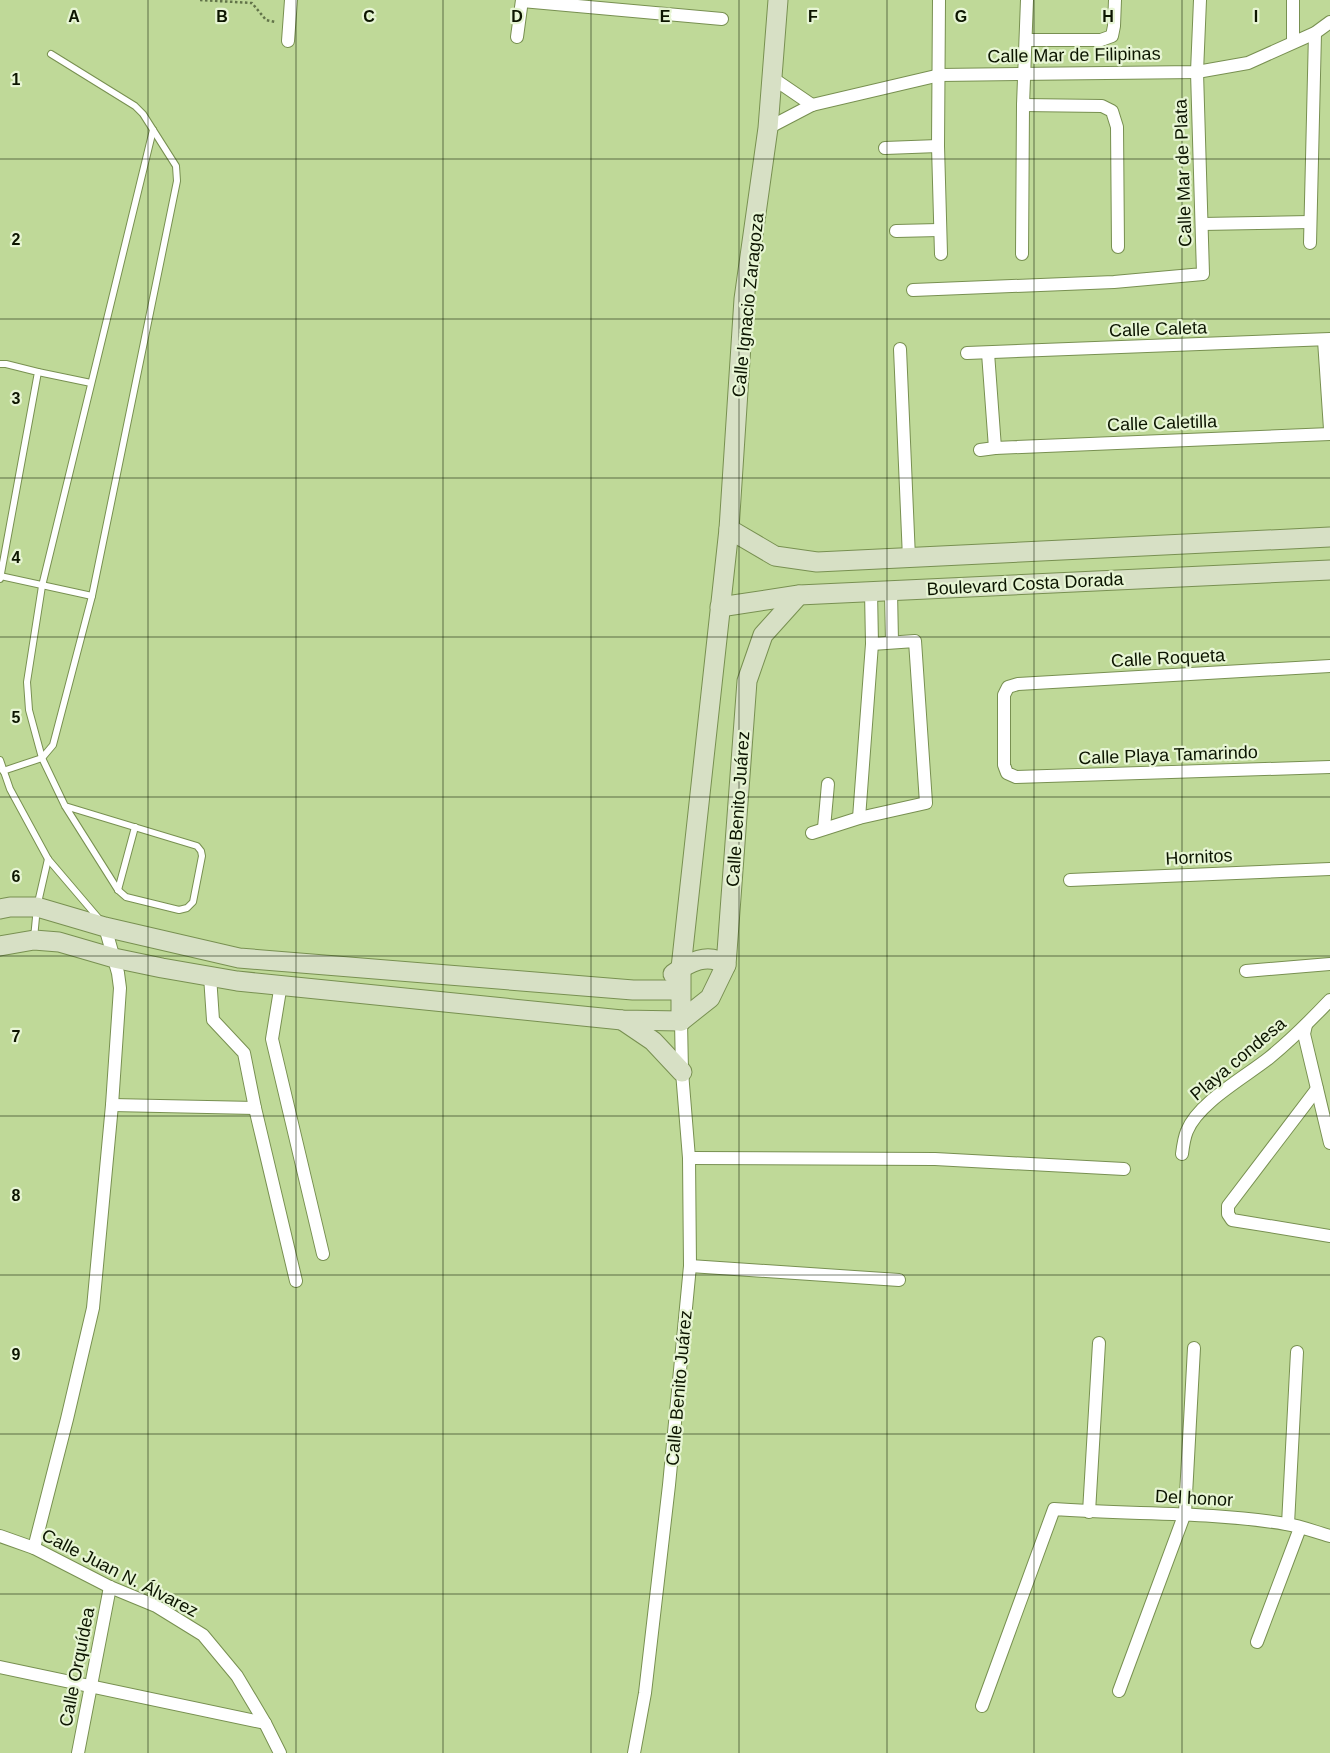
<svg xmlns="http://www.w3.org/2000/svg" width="1330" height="1753" font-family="Arial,sans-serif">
<rect width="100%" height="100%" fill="#bfd998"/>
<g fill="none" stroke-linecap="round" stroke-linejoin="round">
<g stroke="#789051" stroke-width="8">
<g id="service">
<path d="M0 364H6L38 372 0 579"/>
<path d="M38 372 91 383"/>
<path d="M0 576 92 596"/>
<path d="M0 760 10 789 48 859 100 920"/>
<path d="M3 771 42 758 53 745 92 596 177 181 176 166 143 114 135 106 51 54"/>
<path d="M65 806 197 846 201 851 202 856 193 902 187 908 179 910 126 897 118 890 65 806 42 758 29 710 27 682 42 586 153 130"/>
<path d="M118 890 135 827"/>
<path d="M34 938 37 907 48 859"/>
</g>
</g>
<g stroke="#789051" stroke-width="14">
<g id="minor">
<path d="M939 0 938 146 941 254"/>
<path d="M1293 0V42"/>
<path d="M522 1 722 19"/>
<path d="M517 37 522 0"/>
<path d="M1026 40H1101L1112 36 1114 26 1115 0"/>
<path d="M288 41 291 0"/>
<path d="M771 77 812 105"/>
<path d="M1023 105 1102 106 1112 111 1117 127 1118 247"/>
<path d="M768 128 812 105 940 75 1197 72 1248 63 1315 33 1330 22"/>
<path d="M885 148 938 146"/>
<path d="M1202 224 1310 222"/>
<path d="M896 231 939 230"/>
<path d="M1310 243 1315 33"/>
<path d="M1022 254 1023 105 1027 0"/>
<path d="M913 290 1114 282 1203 274 1197 72 1200 0"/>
<path d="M1324 340 1330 429"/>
<path d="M900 349 909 558"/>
<path d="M967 353 1330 339"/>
<path d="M988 353 995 448"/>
<path d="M980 450 995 448 1330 434"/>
<path d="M891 591 892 642"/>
<path d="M1330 666 1018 684 1008 687 1004 695V765L1007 773 1016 777 1330 767"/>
<path d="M859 818 872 644 871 591"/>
<path d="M824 828 828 784"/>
<path d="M812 833 859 818 926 803 915 641 872 644"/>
<path d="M1070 880 1330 869"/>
<path d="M1246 971 1330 964"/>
<path d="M210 976 213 1020 244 1053 255 1108 296 1281"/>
<path d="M281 984 272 1039 323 1254"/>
<path d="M1306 1025 1304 1034 1330 1143"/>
<path d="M1317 1089 1228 1206V1214L1232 1220 1330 1236"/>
<path d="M112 1105 255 1108"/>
<path d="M1182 1154C1183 1146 1184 1138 1187 1131 1198 1103 1245 1077 1269 1058 1291 1040 1311 1020 1330 1000"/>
<path d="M689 1158 935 1159 1124 1169"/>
<path d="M690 1266 899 1280"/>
<path d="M1089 1512 1099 1343"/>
<path d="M1288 1524 1297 1352"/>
<path d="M0 1536 34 1548 110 1587 156 1606 203 1635 237 1676 265 1723 280 1753"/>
<path d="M34 1548 67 1419 93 1308 112 1105 120 988 118 973 105 927"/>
<path d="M1257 1642 1300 1528"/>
<path d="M0 1667 265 1723"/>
<path d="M1119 1691 1185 1513 1194 1348"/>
<path d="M982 1706 1054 1509C1132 1515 1208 1511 1286 1524 1301 1526 1315 1532 1330 1536"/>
<path d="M78 1753 110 1587"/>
<path d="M634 1753 645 1693 669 1485 690 1266 689 1158 682 1072 681 1021"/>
</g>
</g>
<g stroke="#789051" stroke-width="21">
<g id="secondary">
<path d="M729 529 775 556 817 562 1330 537"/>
<path d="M720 607 799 595 1330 570"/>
<path d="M0 909 10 907H37L105 927 239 958 633 990H680"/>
<path d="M0 946 34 940 59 942 114 958 162 968 237 981 622 1020 681 1021"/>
<path d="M673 974C689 962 708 952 726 965"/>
<path d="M622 1020 653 1041 682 1072"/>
<path d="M681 1021V968L729 529 744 299 768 128 778 0"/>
<path d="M681 1021 710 998 726 965 747 681 763 635 799 595"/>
</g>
</g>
<path stroke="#63744a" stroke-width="2.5" stroke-dasharray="2.5 2.5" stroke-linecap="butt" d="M200 0 252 3 266 20 275 22"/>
<use href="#service" stroke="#fff" stroke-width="6"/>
<use href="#minor" stroke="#fff" stroke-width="12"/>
<use href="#secondary" stroke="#d7e0c5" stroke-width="19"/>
</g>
<path fill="none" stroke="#0c1500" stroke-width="1" stroke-opacity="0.55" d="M148 0V1753M296 0V1753M443 0V1753M591 0V1753M739 0V1753M887 0V1753M1034 0V1753M1182 0V1753M0 159H1330M0 319H1330M0 478H1330M0 637H1330M0 797H1330M0 956H1330M0 1116H1330M0 1275H1330M0 1434H1330M0 1594H1330"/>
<g text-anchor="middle" stroke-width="4.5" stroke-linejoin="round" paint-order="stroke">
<g font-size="18" fill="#0c1500" stroke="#e7f5d4">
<text transform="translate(1074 55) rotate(-1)" y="6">Calle Mar de Filipinas</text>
<text transform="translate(1183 173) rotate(-92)" y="6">Calle Mar de Plata</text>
<text transform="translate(748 305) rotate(-84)" y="6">Calle Ignacio Zaragoza</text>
<text transform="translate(1158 329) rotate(-2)" y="6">Calle Caleta</text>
<text transform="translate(1162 423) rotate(-2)" y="6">Calle Caletilla</text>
<text transform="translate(1025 584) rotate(-3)" y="6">Boulevard Costa Dorada</text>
<text transform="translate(1168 658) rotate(-3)" y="6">Calle Roqueta</text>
<text transform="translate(1168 755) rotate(-2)" y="6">Calle Playa Tamarindo</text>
<text transform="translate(738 809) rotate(-86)" y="6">Calle Benito Juárez</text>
<text transform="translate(1199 857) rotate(-3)" y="6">Hornitos</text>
<text transform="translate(1238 1059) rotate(-40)" y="6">Playa condesa</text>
<text transform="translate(679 1388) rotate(-85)" y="6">Calle Benito Juárez</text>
<text transform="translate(1194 1498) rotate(3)" y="6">Del honor</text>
<text transform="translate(120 1573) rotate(27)" y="6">Calle Juan N. Álvarez</text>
<text transform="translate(77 1667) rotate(-79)" y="6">Calle Orquídea</text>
</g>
</g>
<g font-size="16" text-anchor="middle" font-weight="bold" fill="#0c1500" stroke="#e7f5d4" stroke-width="4.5" stroke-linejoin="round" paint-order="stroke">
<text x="74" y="22">A</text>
<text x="222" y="22">B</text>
<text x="369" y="22">C</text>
<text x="517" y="22">D</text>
<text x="665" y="22">E</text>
<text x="813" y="22">F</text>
<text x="961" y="22">G</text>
<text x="1108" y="22">H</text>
<text x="1256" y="22">I</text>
<text x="16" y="85">1</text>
<text x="16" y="245">2</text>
<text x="16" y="404">3</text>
<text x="16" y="563">4</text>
<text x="16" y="723">5</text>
<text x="16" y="882">6</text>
<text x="16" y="1042">7</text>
<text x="16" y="1201">8</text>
<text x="16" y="1360">9</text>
</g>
</svg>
